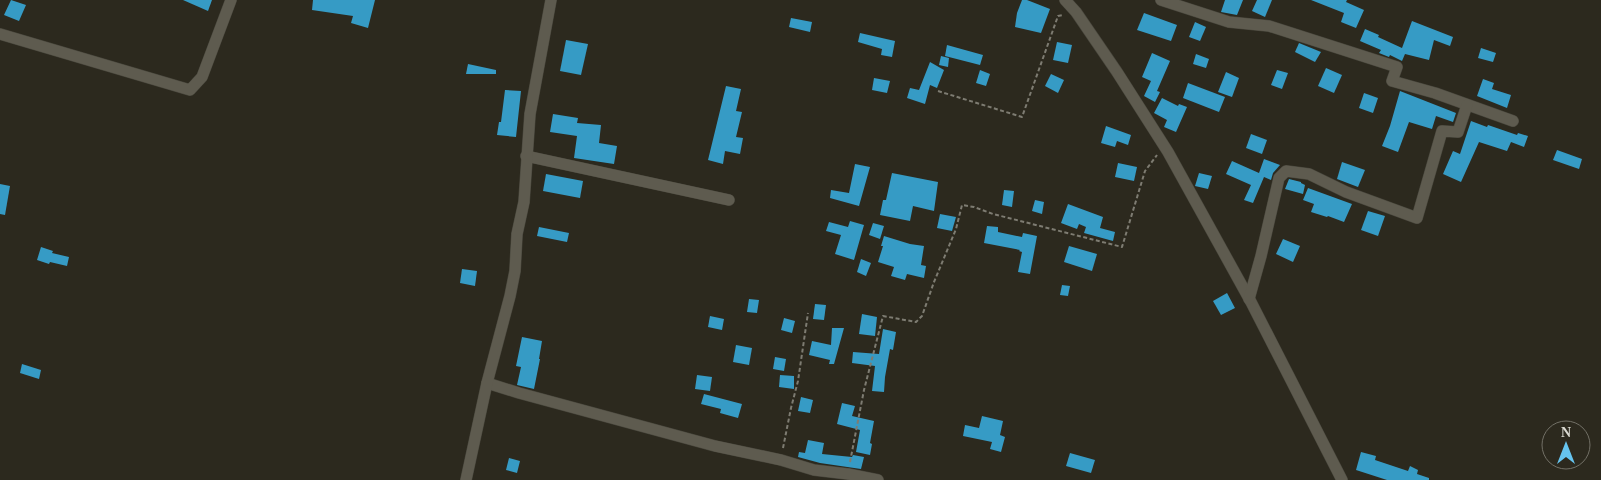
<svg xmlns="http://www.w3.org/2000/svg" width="1601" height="480" font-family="Georgia,serif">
<rect width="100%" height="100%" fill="#2c291e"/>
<g fill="#369bc5">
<path d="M11 0 26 5 19 21 4 15Z"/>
<path d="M183 0H212L208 11Z"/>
<path d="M313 0H375L368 28 351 23 353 16 312 10Z"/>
<path d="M1022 0H1027L1050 9 1041 33 1015 27 1017 13Z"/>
<path d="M1225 0H1243L1237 15 1221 12Z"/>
<path d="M1257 0H1272L1265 17 1252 11Z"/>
<path d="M1311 0H1347L1346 2 1364 10 1356 28 1341 22 1344 13Z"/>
<path d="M1144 13 1177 25 1171 41 1137 30Z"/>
<path d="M791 18 812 22 810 32 789 27Z"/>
<path d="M1412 21 1453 37 1450 46 1434 40 1429 60 1405 54 1402 61 1390 55 1389 57 1379 53 1381 50 1360 41 1365 29 1379 35 1378 37 1402 48Z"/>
<path d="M1195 22 1206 27 1200 41 1189 37Z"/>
<path d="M860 33 895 41 892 57 881 55 882 49 858 42Z"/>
<path d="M566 40 588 44 581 75 560 71Z"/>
<path d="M1057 42 1072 45 1068 63 1053 60Z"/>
<path d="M1299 43 1321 52 1315 62 1295 52Z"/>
<path d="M947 45 983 55 980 65 945 56Z"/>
<path d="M1481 48 1496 53 1493 62 1478 58Z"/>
<path d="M1152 53 1170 61 1157 91 1160 92 1155 102 1144 96 1151 81 1142 77Z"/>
<path d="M1196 54 1209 59 1206 68 1193 64Z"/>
<path d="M941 56 949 58 948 67 939 65Z"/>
<path d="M930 62 944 70 937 88 930 85 925 104 907 98 910 88 919 90Z"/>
<path d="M468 64 496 70V74H466Z"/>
<path d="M1326 68 1342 75 1334 93 1318 86Z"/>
<path d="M980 70 990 74 986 86 976 83Z"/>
<path d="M1277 70 1288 73 1282 89 1271 85Z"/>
<path d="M1226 72 1239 78 1232 97 1218 92Z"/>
<path d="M1051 74 1064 80 1058 93 1045 86Z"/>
<path d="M874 78 890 81 887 93 872 90Z"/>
<path d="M1483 79 1494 83 1492 89 1511 95 1507 108 1477 96Z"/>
<path d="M1188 83 1225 97 1219 112 1183 98Z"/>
<path d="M726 86 741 89 736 111 742 112 736 137 743 138 740 154 725 151 723 164 708 160Z"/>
<path d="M505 90 521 91 516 137 497 135 499 122H501Z"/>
<path d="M1400 91 1456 113 1453 122 1436 116 1432 129 1409 122 1398 152 1382 146 1390 126Z"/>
<path d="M1364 93 1378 98 1373 113 1359 108Z"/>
<path d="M1162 98 1178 106 1179 104 1187 107 1176 132 1164 127 1167 120 1154 113Z"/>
<path d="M553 114 578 118 577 123 601 125 599 143 617 146 614 164 574 158 577 136 550 132Z"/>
<path d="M1471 121 1487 127 1488 125 1517 135 1518 133 1528 136 1524 147 1511 142 1507 151 1479 142 1461 182 1443 174 1453 151 1460 154Z"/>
<path d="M1106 126 1131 135 1128 145 1117 141 1115 147 1101 143Z"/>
<path d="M1251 134 1267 140 1262 154 1246 148Z"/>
<path d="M1557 150 1582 159 1579 169 1553 160Z"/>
<path d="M1264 159 1280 165 1273 173 1271 180 1264 177 1253 203 1244 200 1251 185 1226 174 1232 161 1259 173Z"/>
<path d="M1342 162 1365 170 1358 187 1337 179Z"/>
<path d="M1118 163 1137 167 1134 181 1115 177Z"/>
<path d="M855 164 870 167 859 206 830 198 831 190 849 193Z"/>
<path d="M892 173 938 182 934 211 913 206 910 221 880 215 883 200H886Z"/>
<path d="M1199 173 1212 176 1208 189 1195 186Z"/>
<path d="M546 174 583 181 580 198 543 191Z"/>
<path d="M1289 179 1301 182V183L1305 185 1303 194 1285 189Z"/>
<path d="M0 184 10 186 5 215 0 214Z"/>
<path d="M1308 188 1352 204 1344 222 1328 216 1327 217 1311 212 1314 204 1303 200Z"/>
<path d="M1004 190 1014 191 1012 207 1002 205Z"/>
<path d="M1035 200 1044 202 1042 214 1032 211Z"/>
<path d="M1068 204 1103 217 1100 228 1115 232 1113 241 1084 233 1086 227 1079 224 1077 229 1061 223Z"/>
<path d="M1368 211 1385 216 1378 236 1361 230Z"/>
<path d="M940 214 956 217 952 231 937 228Z"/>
<path d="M850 221 864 225 854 260 835 254 841 235 826 231 829 222 848 227Z"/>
<path d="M873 223 884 226 880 239 869 235Z"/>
<path d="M987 226 998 227V232L1022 237 1023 233 1037 236 1030 274 1018 272 1022 252 1019 251 1020 250 984 243Z"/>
<path d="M539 227 569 233 567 242 537 236Z"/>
<path d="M884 236 910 244 924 246 921 265 926 266 924 278 907 274 905 280 891 276 894 267 878 262 883 246H881Z"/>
<path d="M1283 239 1300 246 1293 262 1276 254Z"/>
<path d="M1069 246 1097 254 1092 271 1064 262Z"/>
<path d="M41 247 53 251 52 253 69 257 67 266 50 262 49 264 37 260Z"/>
<path d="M861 259 871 263 866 276 857 272Z"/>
<path d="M462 269 477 271 475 286 460 283Z"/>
<path d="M1062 285 1070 286 1068 296 1060 295Z"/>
<path d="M1227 293 1235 308 1221 315 1213 301Z"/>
<path d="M749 299 759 300 757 313 747 312Z"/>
<path d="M815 304 826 305 824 320 813 319Z"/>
<path d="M862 314 877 317 875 336 859 334Z"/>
<path d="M710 316 724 319 722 330 708 327Z"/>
<path d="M784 318 795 321 792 333 781 330Z"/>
<path d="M832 328H844L834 364H829L830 360 809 355 812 341 831 345Z"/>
<path d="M883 329 896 332 893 350 890 349 885 377 884 392 872 391 875 366 852 363 853 352 879 354Z"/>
<path d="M522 337 542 341 539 359H540L534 389 517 385 521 367 516 366Z"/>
<path d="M736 345 752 348 749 365 733 362Z"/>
<path d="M775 357 786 359 784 371 773 369Z"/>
<path d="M22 364 41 370 39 379 20 373Z"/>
<path d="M697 375 712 377 710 391 695 389Z"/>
<path d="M780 375 794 376V389L779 387Z"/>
<path d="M704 394 742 404 738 418 720 413 721 409 701 404Z"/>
<path d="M801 397 813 400 810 413 798 411Z"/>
<path d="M842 403 855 406 852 416 874 421 870 443 872 444 870 455 856 452 860 430 837 424Z"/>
<path d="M982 416 1003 421 1000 435 1005 437 1001 452 990 449 992 442 963 436 965 425 979 428Z"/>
<path d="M808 440 824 443 822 454 852 457 853 455 864 457 861 469 820 463 798 457 799 452 805 453Z"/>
<path d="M1361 452 1376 456 1375 460 1408 471 1410 466 1418 470 1417 474 1429 478V480H1387L1356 470Z"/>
<path d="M1070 453 1095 460 1091 473 1066 466Z"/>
<path d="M509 458 520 461 517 473 506 470Z"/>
</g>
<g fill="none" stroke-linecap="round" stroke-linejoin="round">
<g stroke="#48463c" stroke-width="12">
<g id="street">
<path d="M1065 0 1076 12 1117 72 1168 152 1251 302 1342 480"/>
<path d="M1161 0 1229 22 1269 26 1397 67 1392 81 1435 93 1513 121"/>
<path d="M0 34 190 90 202 77 231 0"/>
<path d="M526 156 729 200"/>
<path d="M1249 299 1261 256 1279 178 1286 171 1309 174 1346 192 1417 218 1442 131 1458 132 1467 105"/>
<path d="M487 383 519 393 715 446 781 460 814 470 848 474 878 480"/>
<path d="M466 480 487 383 510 296 515 271 517 234 524 202 530 114 551 0"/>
</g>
</g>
<g stroke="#7e7c72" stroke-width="2" stroke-dasharray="4 2.5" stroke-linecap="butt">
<path d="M938 91 1022 117 1058 16 1063 15"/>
<path d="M783 448 791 408 798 381 808 313"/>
<path d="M850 462 864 390 883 316 916 322 922 316 934 282 956 229 962 205 974 207 993 214 1122 247 1145 171 1157 155"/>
</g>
<use href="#street" stroke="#5e5b4f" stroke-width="11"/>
</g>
<g transform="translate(1566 445)"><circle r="24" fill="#2c291e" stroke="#727066"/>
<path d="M0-4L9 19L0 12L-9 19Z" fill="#66c4ef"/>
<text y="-8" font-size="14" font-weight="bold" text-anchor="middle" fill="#dbdad2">N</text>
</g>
</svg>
